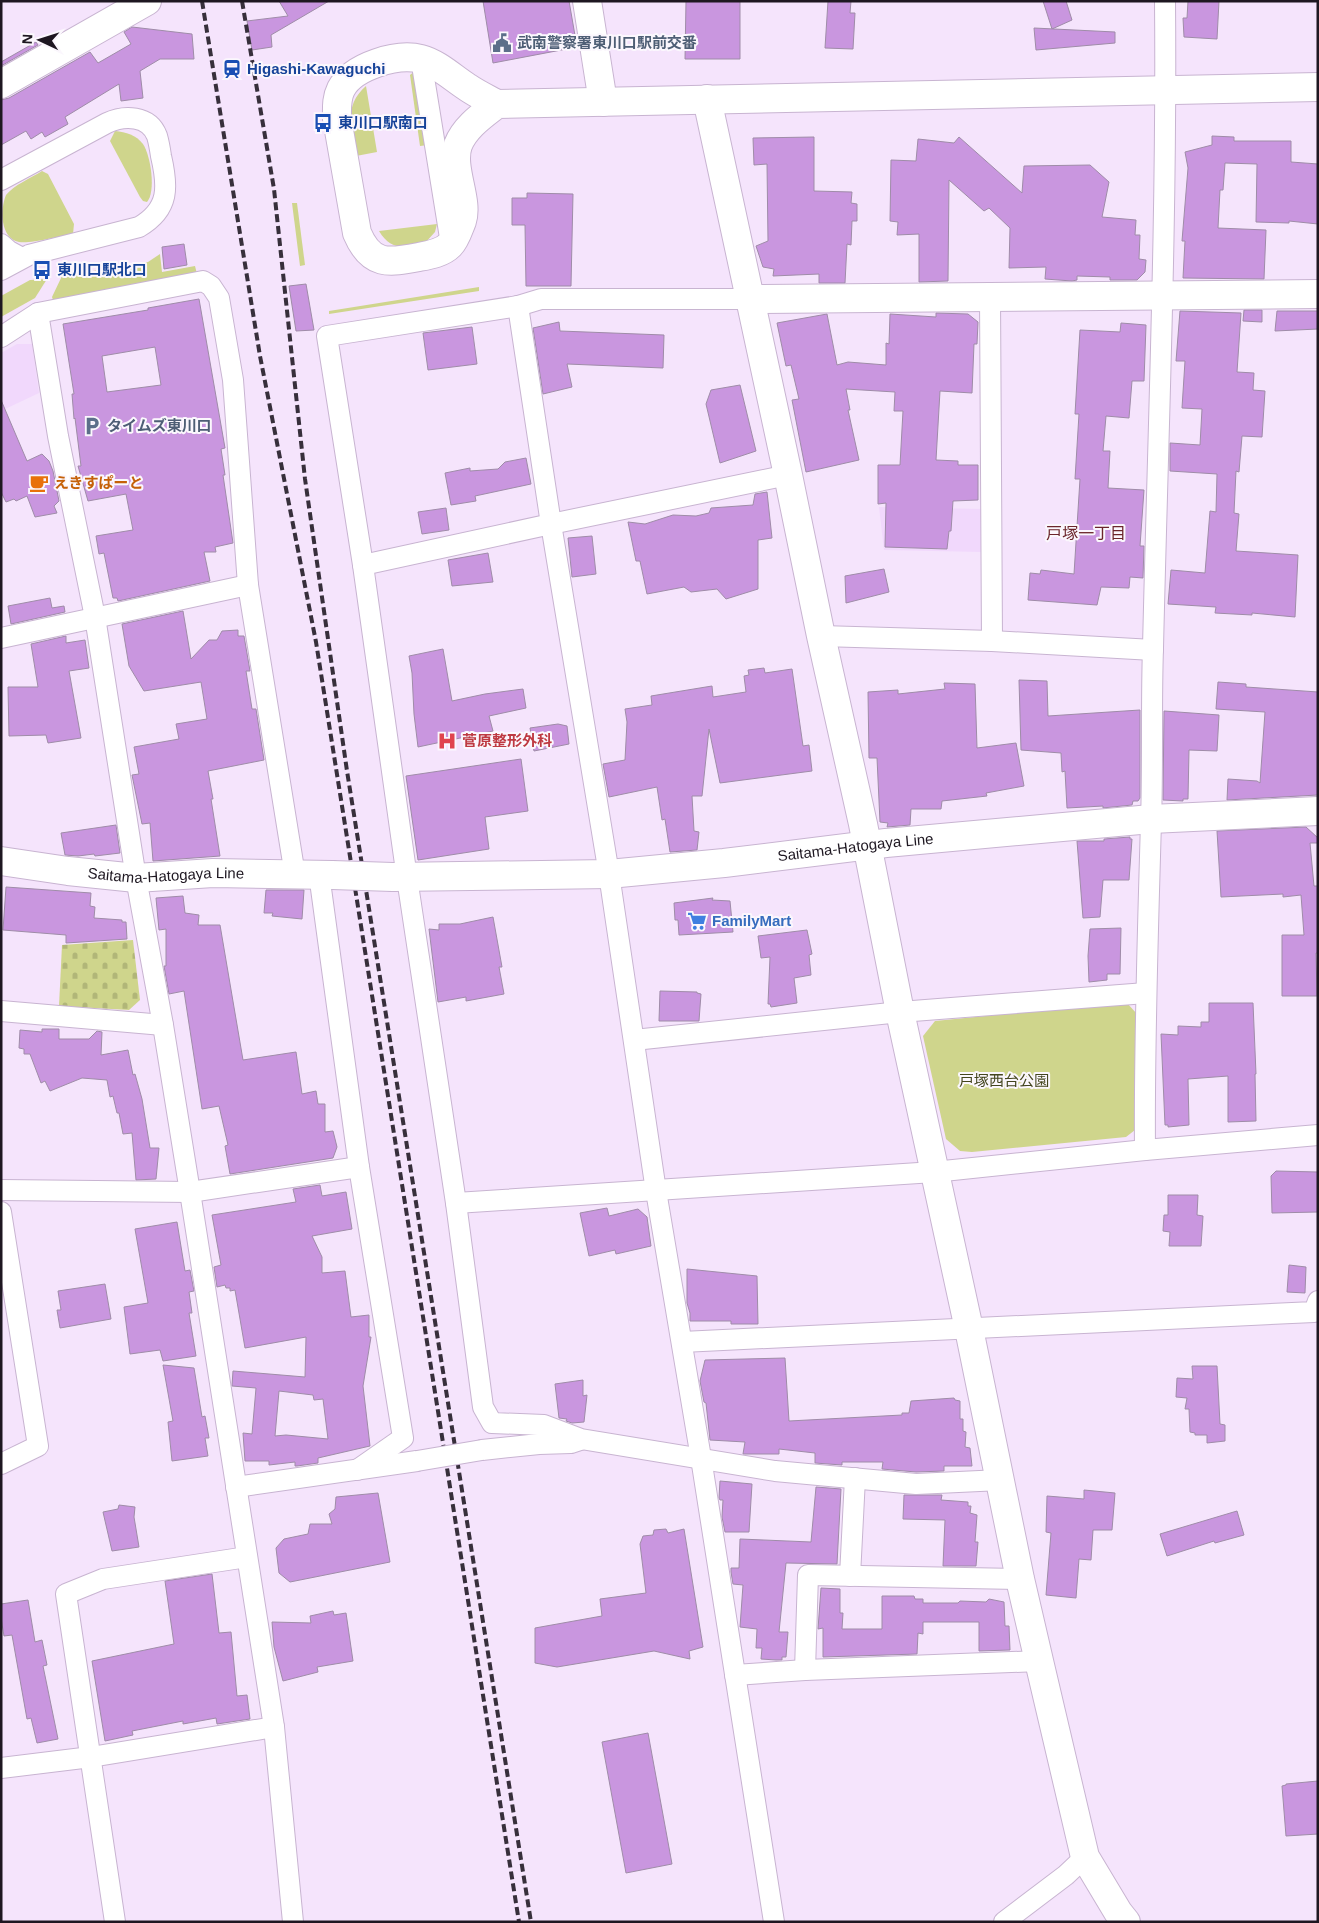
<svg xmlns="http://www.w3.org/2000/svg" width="1319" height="1923" font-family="Arial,'Noto Sans JP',sans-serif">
<defs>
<pattern id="cemetery-stones" width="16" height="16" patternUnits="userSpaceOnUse" patternTransform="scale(1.25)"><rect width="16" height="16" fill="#cfd58c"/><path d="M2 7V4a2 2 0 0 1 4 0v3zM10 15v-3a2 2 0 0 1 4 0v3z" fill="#b1b678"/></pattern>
</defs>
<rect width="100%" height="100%" fill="#f5e4fc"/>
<g fill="#f1d8fc">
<path d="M17 344H32L39 393 1 411V353Z"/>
<path d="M879 507 983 509 982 552 884 550Z"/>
</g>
<g fill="#cfd58c">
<path d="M416 70 428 145 420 146 410 75Z"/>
<path d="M366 86 377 152 356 156C351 129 343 106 366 86Z"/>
<path d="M115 131C126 132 136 135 143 144 151 156 156 192 147 202L143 201 140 197 110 141Z"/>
<path d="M42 171 48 174 74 224 73 234C60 236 30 244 19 242 0 238 0 209 6 195 14 185 31 178 42 171Z"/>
<path d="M292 203H297L305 265 300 266Z"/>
<path d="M437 224 435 232 425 243C404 247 392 252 379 231Z"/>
<path d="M160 254 162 272 195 266 197 274 53 300 52 297 62 276 148 262Z"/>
<path d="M47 279 35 298 1 317V296L30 280Z"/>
<path d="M479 287V291L329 314V311Z"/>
<path d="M1126 1002 1138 1015 1135 1130 1126 1137 972 1152 960 1151 946 1139 923 1036 935 1021Z"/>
</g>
<path fill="url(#cemetery-stones)" d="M133 940 140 1000 129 1010 59 1006 62 945Z"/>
<g fill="#c996df" stroke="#9f8ca8" fill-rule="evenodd">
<path d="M279 1H329L271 35 272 47 252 50 247 21 288 16Z"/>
<path d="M483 1H569L577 47 493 63Z"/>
<path d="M686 1H740V59H685Z"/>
<path d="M828 1H851L850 13H855L853 49 825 48Z"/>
<path d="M1043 1H1066L1072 20 1052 29Z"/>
<path d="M1188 1H1219L1217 39 1184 37 1183 18H1187Z"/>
<path d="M132 27 192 34 194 59H160L140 71 143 98 121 101 119 84 65 117 68 124 45 137 42 132 31 139 26 131 1 145V100L9 98 90 52 98 63 131 44 124 32Z"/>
<path d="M1034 28 1115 32V43L1036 50Z"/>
<path d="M36 42 38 45 1 66V62Z"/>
<path d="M1212 136 1234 137V141H1291V162L1318 164V224L1289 221V223L1256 222 1257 164 1225 163 1223 190H1220L1218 228 1266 230 1264 279 1183 278 1185 241H1182L1188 168 1185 152 1212 145Z"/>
<path d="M814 137V191L852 192 851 203 857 204V221H852L851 245 847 244 845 283H819V274L773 276 774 269 763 267 756 246 768 241 767 164 754 165 753 138Z"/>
<path d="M959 137 1022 193 1024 166 1090 165 1109 182 1102 217 1136 220 1135 235H1140L1139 259 1146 260 1145 272 1137 280H1110V277L1077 276V280L1072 281 1045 279 1046 267 1009 268 1010 228 989 208 984 211 949 180 948 281 919 282V234L897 235 898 222 890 221 891 160 916 161 918 139 954 143Z"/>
<path d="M527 193 573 194 571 286H526L525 225H512V198H527Z"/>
<path d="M184 244 187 265 164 269 162 247Z"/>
<path d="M306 284 314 330 296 331 289 286Z"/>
<path d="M199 299 225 448 221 449 225 475H223L233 543 215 547 216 552H204L210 581 118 601 117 598H113L104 553 99 554 96 536 133 530 126 494 88 501 78 466H81L75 418 74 419 72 394H74L63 324 148 310V308ZM155 347 161 385 107 392 102 356Z"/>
<path d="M1244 310H1262V322L1243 321Z"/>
<path d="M1180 311 1241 313 1237 372 1254 373 1253 390 1265 391 1262 437 1242 436 1239 472 1236 471 1234 513 1239 514 1236 551 1298 555 1295 617 1252 613V615L1215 613 1216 607 1168 604 1171 570 1205 573 1210 511 1216 512 1217 474 1170 471V443L1200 445 1202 409 1182 408 1185 361H1176Z"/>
<path d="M1277 311H1318V329L1275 331Z"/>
<path d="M936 313 968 314 978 322 977 344H974L972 393 940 391 936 460 958 461V465H978V500L953 501 951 531H949L947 549 885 547 886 503 878 504V465H900L903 411H894L895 392 846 389 850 410H848L859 460 806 472 792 400 799 399 791 365 786 366 777 323 827 314 837 365 848 362 886 365V343L889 344 890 314 936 317Z"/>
<path d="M559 322 560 331 664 335 663 368 567 364 572 387 543 394 533 328Z"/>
<path d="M1121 323 1146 325 1144 381H1132L1129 418 1106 416 1103 451H1110L1108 488 1144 490 1140 546H1144L1143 578 1130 577 1129 588 1101 587 1097 605 1028 600 1030 573 1040 574 1041 570 1074 574 1080 479H1075L1079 414H1075L1080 330 1120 332Z"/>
<path d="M472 327 477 364 428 370 423 333Z"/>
<path d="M740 385 756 451 720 463 706 404 711 390Z"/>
<path d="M1 400 27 461 42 454 49 461 53 471 59 501 54 506 57 513 35 517 27 496 16 501 14 499 6 502 1 492Z"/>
<path d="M526 458 531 484 475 496 476 501 451 505 445 473 470 468V471L498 469 505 462Z"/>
<path d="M767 492 772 538 758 540V589L726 599 717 589 691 592 684 587 647 594 640 561H636L628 522 645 524 673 515 696 516 709 513 711 508 753 505 755 494Z"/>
<path d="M446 508 449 530 422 534 418 512Z"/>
<path d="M592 536 596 574 572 577 568 538Z"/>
<path d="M488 553 493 582 452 586 448 560Z"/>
<path d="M884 569 889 592 846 603 845 576Z"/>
<path d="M50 598 52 608 64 606 65 612 11 624 8 606Z"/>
<path d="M183 611 191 659 209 640H217L222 631 238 630V636H244L250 671H246L252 709H256L264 760 208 771 213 799H211L220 856 153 861 150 823 142 824 132 775 139 774 134 747 179 739 176 724 207 719 201 682 144 691 129 666 122 624Z"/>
<path d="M66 636V643L85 640 89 668 69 671 81 738 48 743 46 735 9 736 8 687H38L31 644Z"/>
<path d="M443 649 452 701 485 694 523 689 526 708 489 716 493 731 418 747 414 714 412 673 409 656Z"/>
<path d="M764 668 765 673 792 669 803 746 809 745 812 771 720 783 709 729 702 796H692L694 831 699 832 697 850 670 852 665 819 662 820 657 787 609 797 603 764 625 760 627 722 625 709 652 705 651 696 712 686 713 697 746 692 744 676 749 675 748 670Z"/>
<path d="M1019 680 1047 681 1048 716 1140 710V798L1138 801H1133L1132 805 1103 808V806L1067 808 1065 771 1062 772 1061 753 1021 750Z"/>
<path d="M1218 682 1246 684V687L1318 692V795L1227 800 1228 779 1257 781 1260 783 1265 712 1216 709Z"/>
<path d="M944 683 975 684 977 748 1016 743 1024 786 986 793 987 796 942 801 941 809H911L910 825 887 827 888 823 880 822 877 758H869L868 692 898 690V694L945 689Z"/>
<path d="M1164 711 1219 715 1217 751 1189 750 1188 799H1183V801L1163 800Z"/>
<path d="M558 724 567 726 569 744 534 751 530 728Z"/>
<path d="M521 759 528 811 485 817 489 849 418 860 406 776Z"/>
<path d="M116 825 120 853 95 856 94 854 78 856 65 855 61 833Z"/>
<path d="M1306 827 1318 838V843H1310L1314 886H1318V953H1316L1317 996H1282V935H1304L1301 895 1283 897V894L1221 897 1217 831Z"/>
<path d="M1130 837V839H1132L1129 880H1103L1100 917 1083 918 1077 841H1104V839Z"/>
<path d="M6 887 91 893 90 906 95 907 94 918 122 920V922H126L127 939 66 943V935L3 930Z"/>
<path d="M266 890H304L302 919 272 916 273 913H264Z"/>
<path d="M183 896 185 913 199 915 198 925H220L243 1060 296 1052 302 1094 316 1091 318 1104H325V1132L333 1131 337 1147 333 1158 230 1174 225 1146 228 1145 219 1106 202 1109 184 991 169 994 164 966H166V929L159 930 156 898Z"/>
<path d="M713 898 712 900 730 901 733 932 679 935 678 920H675L674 903Z"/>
<path d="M493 917 502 967H499L504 994 466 1001V997L438 1002 429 929 439 930V924H460Z"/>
<path d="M1121 928 1120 974H1107V980L1089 982 1088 956 1090 929Z"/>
<path d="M807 930 812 954 809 955 811 975 794 978 797 1003 771 1007 770 1004H768L770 957 761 958 758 936Z"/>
<path d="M660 991 697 992V993L701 994 699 1021H659Z"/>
<path d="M1209 1003H1253L1256 1074H1255L1256 1121 1228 1122V1076L1188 1079 1189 1125 1168 1127V1125H1165L1161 1034 1178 1035V1026L1201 1027V1022H1209Z"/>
<path d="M42 1029H59V1039H89L97 1031 102 1032 101 1055 128 1050 133 1075 135 1074 142 1099 150 1148H159L156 1179 136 1180 132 1133 123 1134 119 1113H117L113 1096 110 1097 107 1080 82 1078 50 1091 45 1081 41 1083 30 1054H24V1049L19 1048 20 1030 42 1032Z"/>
<path d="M1276 1171 1318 1172V1212L1272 1213 1271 1176Z"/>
<path d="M320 1185 322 1196 346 1192 352 1229 312 1236 322 1257V1273L345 1271 351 1317 369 1315V1337H371L363 1386 370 1446 318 1458V1463L297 1466H295V1462L269 1465V1461H245L243 1433 252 1434 256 1388 232 1386 233 1371 305 1377 306 1337 245 1348 235 1290 230 1291V1288H226L225 1285 217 1287 214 1267 221 1265 212 1215 296 1202 293 1189ZM279 1391 313 1395 314 1400 323 1399 328 1439 286 1435 275 1436Z"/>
<path d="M1168 1195H1198L1197 1215 1203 1216 1201 1246H1169L1170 1232 1163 1231 1164 1215H1168Z"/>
<path d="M607 1208 609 1216 638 1209 647 1217 651 1246 616 1254 615 1250 589 1256 580 1213Z"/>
<path d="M177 1222 185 1271 190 1270 194 1291 189 1292 192 1313H189L196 1356 163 1361 160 1350 130 1354 124 1307 148 1303 135 1229Z"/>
<path d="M1289 1265 1306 1267 1305 1293 1287 1292Z"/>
<path d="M687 1269 757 1276 758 1324H731V1321H690V1313L687 1303Z"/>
<path d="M105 1284 111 1319 60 1328 57 1310H61L58 1291Z"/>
<path d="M785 1358 789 1421 902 1415V1413H909L911 1401 954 1398 955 1400 960 1401V1419H963V1431L966 1432 965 1447 970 1448 972 1466H944V1471L916 1472 882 1469 883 1462H842V1465L815 1463V1453L779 1449V1454H743L745 1442 710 1440 706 1403 704 1402 700 1381 705 1360Z"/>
<path d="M163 1365 194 1368 202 1417 205 1416 209 1438H205L208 1456 172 1461 168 1422 173 1421Z"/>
<path d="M1192 1366H1217L1220 1424 1225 1425V1441L1207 1443V1435H1195V1433L1190 1432 1189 1409H1185L1187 1398 1176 1397 1177 1378 1193 1379Z"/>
<path d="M583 1380V1396L587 1395 584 1422 572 1423 566 1421 567 1419 559 1418 555 1384Z"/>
<path d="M720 1481 752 1484 749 1532H725L722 1517 723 1500H720L719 1498Z"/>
<path d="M816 1487 841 1489 837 1564 786 1563 779 1632H788L786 1657H782V1660H776L761 1659 762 1648H756L757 1629 740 1627 743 1585 733 1584 731 1572V1568H739L740 1539 811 1542Z"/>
<path d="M1084 1490 1115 1493 1112 1530H1093L1091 1560 1079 1559 1076 1598 1046 1595 1051 1533 1046 1532 1047 1496 1084 1499Z"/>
<path d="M378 1493 390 1562 290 1582 279 1573 276 1548 284 1539 308 1534 310 1524H332L329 1514 335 1509 336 1497Z"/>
<path d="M904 1495H942L941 1500 968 1502V1506H971L970 1513 977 1515 975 1542H978L976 1566H943L945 1520 903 1519Z"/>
<path d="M119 1505 135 1507 134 1517 139 1547 112 1551 103 1512 118 1509Z"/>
<path d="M1237 1511 1244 1535 1215 1543 1214 1541 1167 1556 1160 1534Z"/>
<path d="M666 1529 668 1533 684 1529 703 1647 689 1651 690 1659 654 1651 557 1667 535 1663V1628L602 1616 600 1599 646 1593 640 1544 643 1536 653 1535 654 1530Z"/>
<path d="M212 1574 219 1633 231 1632 237 1696 247 1695 250 1719 217 1724 216 1718 183 1724V1721L132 1731 133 1735 105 1741 92 1661 174 1644 165 1581Z"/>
<path d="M821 1588 840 1589V1613H843L842 1629H882V1596H914L915 1599H923V1603H958L960 1601 986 1602 989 1599 1004 1602 1005 1626H1009L1010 1650 979 1651V1622H923V1634L918 1633 917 1654 823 1657V1628L818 1629Z"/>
<path d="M28 1600 35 1642 42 1640 47 1665 43 1666 58 1739 37 1743 31 1718 27 1719 12 1635 4 1636 1 1618V1604Z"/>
<path d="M333 1611 334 1615 346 1613 353 1661 317 1667 318 1672 283 1681 274 1647 272 1622 311 1623 310 1616Z"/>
<path d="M648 1733 672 1864 626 1873 602 1742Z"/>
<path d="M1318 1781V1834L1286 1836 1282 1786 1286 1785V1784Z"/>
</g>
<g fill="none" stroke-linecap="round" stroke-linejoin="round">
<g stroke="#c8b4d1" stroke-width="22">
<g id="street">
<path d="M421 59 451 244"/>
<path d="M1 180 107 123C124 115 149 115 157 136 159 143 160 149 161 156 168 186 170 209 139 227L29 255 1 270"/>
<path d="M1 244 9 251 22 258"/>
<path d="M990 297 992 641"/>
<path d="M751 299H541L518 306 327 336 363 565 407 878 456 1203 483 1407 492 1423 544 1425 581 1439 775 1471 916 1484 1001 1480"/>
<path d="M518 306 551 524 609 874 656 1191 701 1458 774 1922"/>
<path d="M38 313 58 436 95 617 136 878 163 1025 190 1192 274 1727 293 1922"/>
<path d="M1 337 38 313 203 281 211 286 219 298 233 380 248 585 295 875"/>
<path d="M363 565 551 524 788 475"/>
<path d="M821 636 992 641 1153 650"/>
<path d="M1 638 248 585"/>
<path d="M319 874 359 1167 403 1438 357 1470"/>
<path d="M1 1011 163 1025"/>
<path d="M634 1040 900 1012 1146 993"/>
<path d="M1145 1150C1144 1041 1148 931 1151 821 1153 764 1151 706 1153 648 1158 432 1167 217 1165 1"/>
<path d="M1 1190 190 1192 359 1167"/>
<path d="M456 1203 934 1172 1145 1150 1318 1135"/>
<path d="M1 1212 38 1446 1 1464"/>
<path d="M682 1342 1314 1312 1318 1301"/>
<path d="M482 1450 539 1444 571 1443 580 1440"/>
<path d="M236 1487 417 1461"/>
<path d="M850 1576 855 1478"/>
<path d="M805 1670 808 1575 1020 1579"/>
<path d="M735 1675 805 1670 1039 1661"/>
<path d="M1 1768 91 1757 274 1727"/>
<path d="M115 1922 66 1594 103 1579 247 1557"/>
<path d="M1004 1922 1066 1875 1085 1857"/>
</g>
</g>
<g stroke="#c8b4d1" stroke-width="30">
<g id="secondary">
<path d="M587 1 603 102"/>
<path d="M1 84 147 1"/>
<path d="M707 99 788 475 821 636 863 824 900 1012 969 1329 1020 1579 1039 1661 1085 1857 1118 1912 1126 1922"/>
<path d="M497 104C483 115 465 127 458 145 450 168 469 200 462 221 459 228 456 239 450 245 442 253 430 255 419 257 388 263 371 266 357 233L337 119C337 108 336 99 341 89 353 66 397 53 421 59 437 63 453 78 467 87 477 94 488 99 497 104L1318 87"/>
<path d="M751 299 1318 294"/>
<path id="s1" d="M1 861 68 871 136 878 213 873 332 875"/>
<path id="s2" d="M393 877 609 874 724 863 886 843 1151 819 1318 811"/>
</g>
</g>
<use href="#street" stroke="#fff" stroke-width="20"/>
<use href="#secondary" stroke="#fff" stroke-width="28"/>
<g stroke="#372f3b" stroke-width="4" stroke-dasharray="8 4" stroke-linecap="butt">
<path d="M202 1 260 356 316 642 519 1922"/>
<path d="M242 1 274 189 305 479 347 771 531 1922"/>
</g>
<g stroke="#c8b4d1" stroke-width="22" stroke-linecap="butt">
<path id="street-bridge" d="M417 1461 482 1450"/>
</g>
<g stroke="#c8b4d1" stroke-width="30" stroke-linecap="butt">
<path id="secondary-bridge" d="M332 875 393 877"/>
</g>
<use href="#street-bridge" stroke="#fff" stroke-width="20"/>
<use href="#secondary-bridge" stroke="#fff" stroke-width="28"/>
</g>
<defs>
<g id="civic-bare" transform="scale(1.5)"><path d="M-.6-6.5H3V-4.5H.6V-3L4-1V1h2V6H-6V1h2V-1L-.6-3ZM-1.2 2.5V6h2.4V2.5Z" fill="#5c6f8a" stroke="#fbf7fd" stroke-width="2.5" paint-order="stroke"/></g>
<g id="station-bare" transform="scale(1.5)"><path d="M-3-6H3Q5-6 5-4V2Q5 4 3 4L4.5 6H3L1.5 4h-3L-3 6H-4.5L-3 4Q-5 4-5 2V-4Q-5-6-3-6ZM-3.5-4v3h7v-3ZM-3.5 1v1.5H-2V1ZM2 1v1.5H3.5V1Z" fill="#1a4fb4" stroke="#fbf7fd" stroke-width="2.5" paint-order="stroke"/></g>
<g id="bus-bare" transform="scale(1.5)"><path d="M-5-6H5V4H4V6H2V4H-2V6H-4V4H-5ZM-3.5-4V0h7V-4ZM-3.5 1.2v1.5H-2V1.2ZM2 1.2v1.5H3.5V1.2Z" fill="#1a4fb4" stroke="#fbf7fd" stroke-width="2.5" paint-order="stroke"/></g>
<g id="parking-bare" transform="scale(1.5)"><path d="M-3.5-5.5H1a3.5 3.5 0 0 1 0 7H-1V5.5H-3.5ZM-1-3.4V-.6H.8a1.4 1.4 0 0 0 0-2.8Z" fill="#5c6f8a" stroke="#fbf7fd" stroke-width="2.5" paint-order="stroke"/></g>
<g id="cafe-bare" transform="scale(1.5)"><path d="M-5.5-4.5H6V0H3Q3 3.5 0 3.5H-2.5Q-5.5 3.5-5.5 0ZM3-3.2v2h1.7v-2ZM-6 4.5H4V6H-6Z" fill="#e8710a" stroke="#fbf7fd" stroke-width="2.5" paint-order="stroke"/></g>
<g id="hospital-bare" transform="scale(1.5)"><path d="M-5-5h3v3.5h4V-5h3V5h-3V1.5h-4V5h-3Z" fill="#e0444e" stroke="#fbf7fd" stroke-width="2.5" paint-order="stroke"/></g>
<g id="supermarket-bare" transform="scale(1.5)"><path d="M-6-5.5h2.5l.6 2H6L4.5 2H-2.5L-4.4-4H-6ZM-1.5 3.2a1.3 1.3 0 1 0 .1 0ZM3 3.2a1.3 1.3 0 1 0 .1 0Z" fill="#3f7fe0" stroke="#fbf7fd" stroke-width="2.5" paint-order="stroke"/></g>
</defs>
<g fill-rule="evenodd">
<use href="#civic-bare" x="502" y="43"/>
<use href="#station-bare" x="232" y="69"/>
<use href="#bus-bare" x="323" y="123"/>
<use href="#bus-bare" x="42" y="270"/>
<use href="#parking-bare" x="92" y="426"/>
<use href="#cafe-bare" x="39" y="483"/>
<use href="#hospital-bare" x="447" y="741"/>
<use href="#supermarket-bare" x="697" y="921"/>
</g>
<g text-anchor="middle" stroke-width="4" stroke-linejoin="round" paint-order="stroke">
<g font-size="15" font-weight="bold" fill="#4e5e75" stroke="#fbf7fd" text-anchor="start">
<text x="517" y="48">武南警察署東川口駅前交番</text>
<text x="107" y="431">タイムズ東川口</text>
</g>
<g font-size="15" font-weight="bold" fill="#164399" stroke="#fbf7fd" text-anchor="start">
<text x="247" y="74">Higashi-Kawaguchi</text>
<text x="338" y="128">東川口駅南口</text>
<text x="57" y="275">東川口駅北口</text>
</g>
<g font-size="15" font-weight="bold" fill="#c56008" stroke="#fbf7fd" text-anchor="start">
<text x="54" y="488">えきすぱーと</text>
</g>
<g font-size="15" font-weight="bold" fill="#be3a42" stroke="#fbf7fd" text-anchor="start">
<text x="462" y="746">菅原整形外科</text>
</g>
<g font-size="15" fill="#1e1721" stroke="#fbf7fd">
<text dy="5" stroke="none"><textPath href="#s2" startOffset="464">Saitama-Hatogaya Line</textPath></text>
<text dy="5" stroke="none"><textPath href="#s1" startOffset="166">Saitama-Hatogaya Line</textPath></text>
</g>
<g font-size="15" font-weight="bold" fill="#366cbe" stroke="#fbf7fd" text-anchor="start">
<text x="712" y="926">FamilyMart</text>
</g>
<g font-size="15" fill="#44461f" stroke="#fbf7fd">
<text x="1004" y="1086">戸塚西台公園</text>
</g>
<g font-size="16" fill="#6b252b" stroke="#fbf7fd">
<text x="1086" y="539">戸塚一丁目</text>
</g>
</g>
<rect width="1319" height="1923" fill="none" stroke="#1e1721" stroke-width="5"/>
<g transform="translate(40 40) rotate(274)" stroke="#fbf7fd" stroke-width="4" paint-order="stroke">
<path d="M0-4L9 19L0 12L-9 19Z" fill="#1e1721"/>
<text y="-8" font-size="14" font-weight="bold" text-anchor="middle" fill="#1e1721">N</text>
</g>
</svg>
